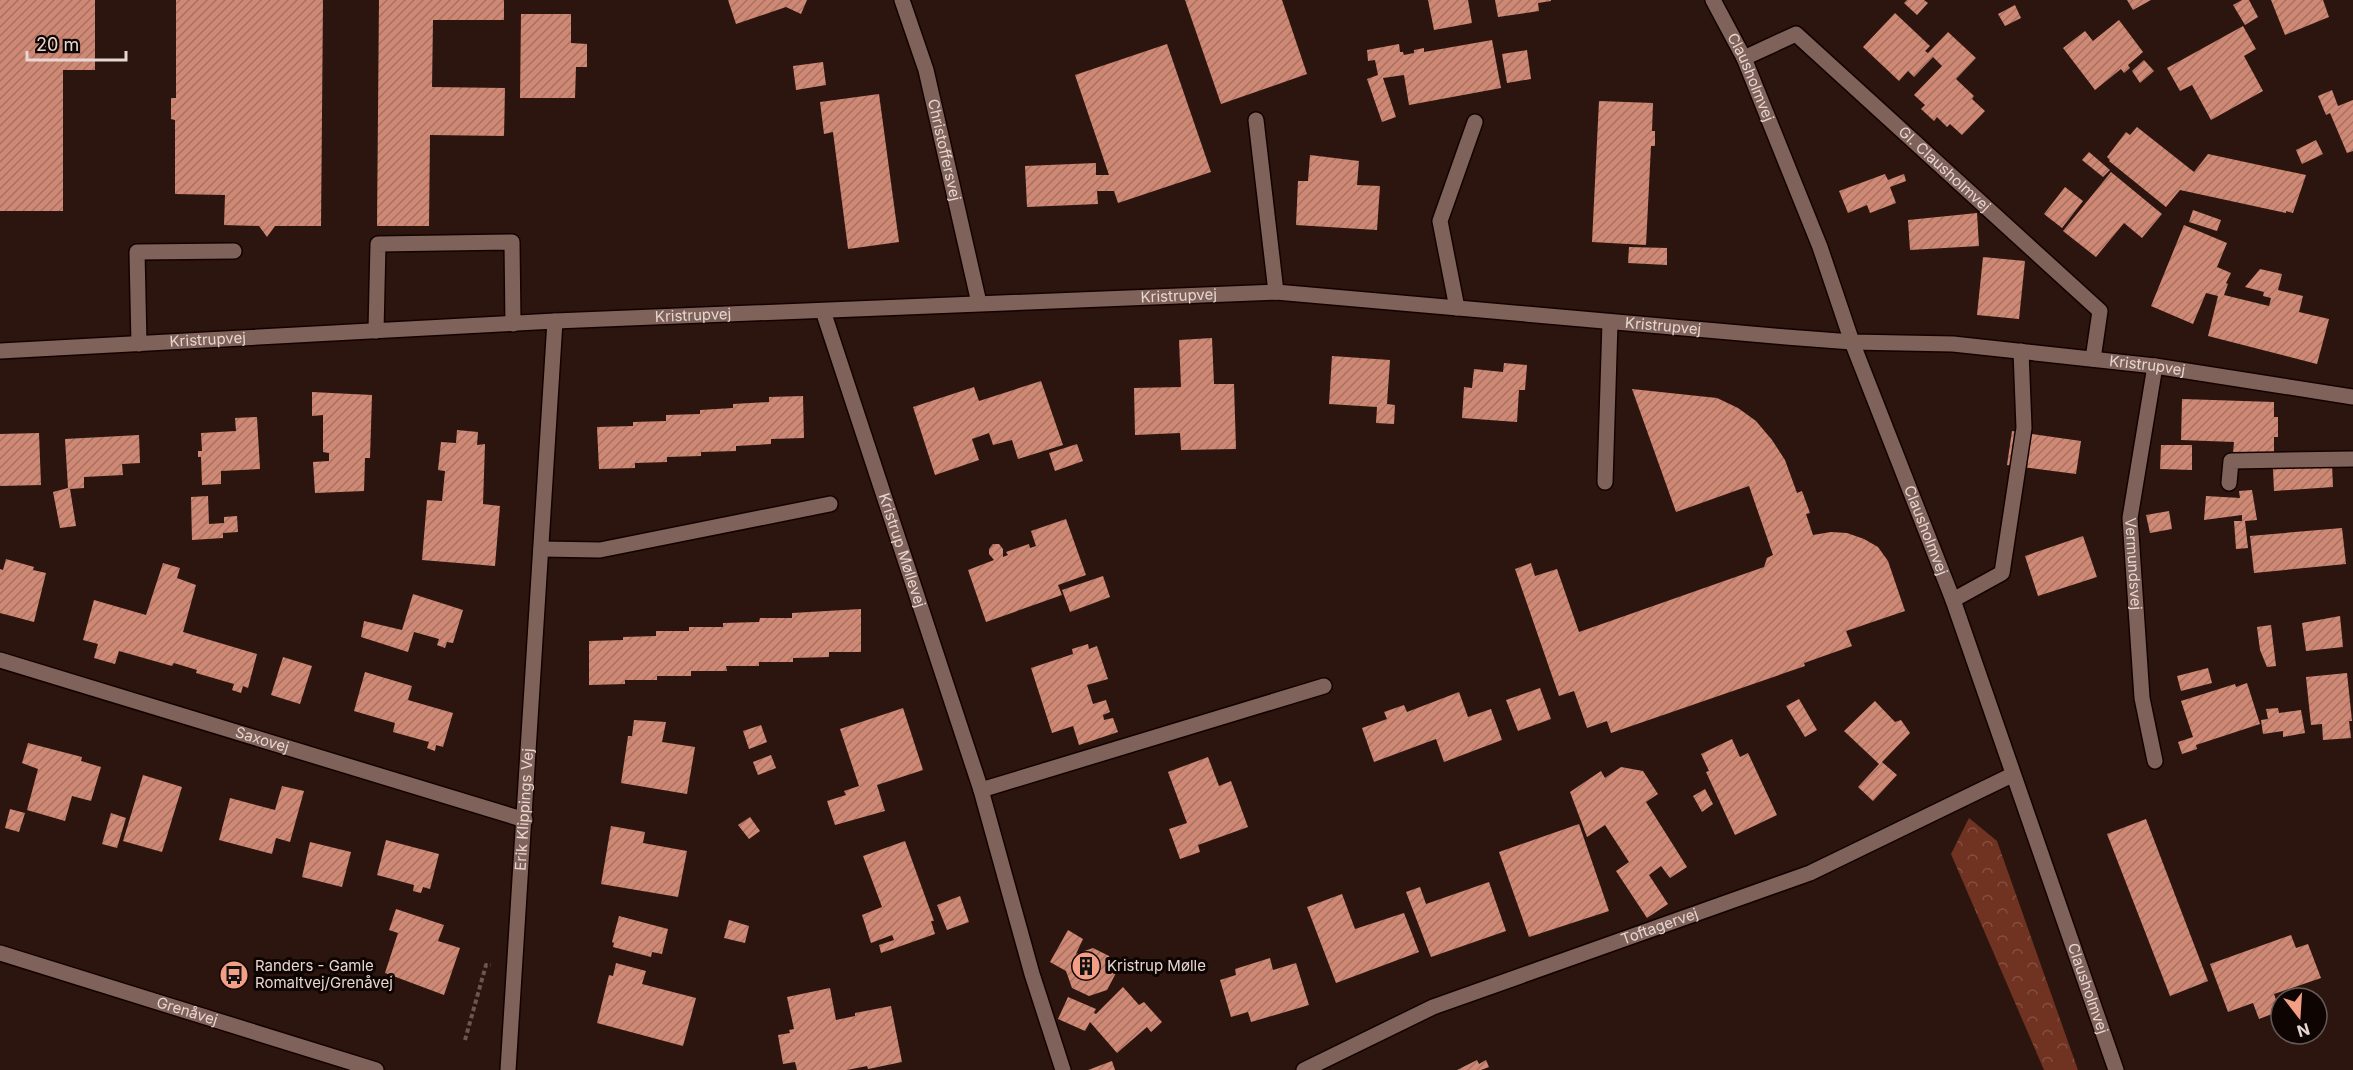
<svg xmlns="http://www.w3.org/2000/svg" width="2353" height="1070" font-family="Inter,sans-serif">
<defs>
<pattern id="forest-crowns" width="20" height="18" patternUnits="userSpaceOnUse" patternTransform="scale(1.5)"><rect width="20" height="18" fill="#703221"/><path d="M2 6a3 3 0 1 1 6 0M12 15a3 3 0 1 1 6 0" fill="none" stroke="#844f40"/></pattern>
<pattern id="building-hatch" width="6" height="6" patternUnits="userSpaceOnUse" patternTransform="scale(1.5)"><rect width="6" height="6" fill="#cf8874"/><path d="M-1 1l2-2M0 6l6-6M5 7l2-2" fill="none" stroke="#a67264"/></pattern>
</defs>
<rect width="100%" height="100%" fill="#2d150f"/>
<path fill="url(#forest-crowns)" d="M1969 818 1997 841 2078 1070H2044L1951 854Z"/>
<g fill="url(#building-hatch)">
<path d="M0 0H95V70H63V211H0Z"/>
<path d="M176 0H323L321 226H275L267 237 259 226 224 225 225 195 175 194V120L171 119V98H176Z"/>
<path d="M379 0H504V20H433L432 87 505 88 504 136 430 135 429 226H377Z"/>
<path d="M728 0H807L801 14 786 7 736 24Z"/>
<path d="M1185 0H1282L1307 74 1221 104Z"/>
<path d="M1428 0H1468L1472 23 1434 30Z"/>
<path d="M1495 0H1551V1L1538 3 1539 11 1498 17Z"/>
<path d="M1907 0H1924L1928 3 1917 15 1904 3Z"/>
<path d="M2127 0H2151L2133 10Z"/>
<path d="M2242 0H2249L2258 17 2245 25 2233 5Z"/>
<path d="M2271 0H2323L2329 17 2285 35Z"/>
<path d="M2015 5 2021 18 2005 26 1998 14Z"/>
<path d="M1895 13 1930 46 1925 51 1928 53 1948 32 1976 58 1956 79 1974 96 1972 99 1985 111 1962 135 1950 124 1947 127 1937 117 1934 121 1921 109 1925 105 1914 95 1942 66 1933 57 1914 77 1908 71 1899 81 1863 47Z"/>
<path d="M521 14H571V43L587 44V67H576L575 98H520Z"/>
<path d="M2119 20 2143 52 2128 65 2130 68 2124 73 2121 69 2095 90 2063 48 2085 31 2093 41Z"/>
<path d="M2243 26 2256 49 2244 56 2263 91 2211 120 2192 85 2180 91 2167 68Z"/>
<path d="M1492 40 1501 88 1409 105 1404 75 1383 78 1396 117 1382 122 1367 79 1378 75 1375 60 1368 61 1367 50 1399 44 1400 52H1403L1404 55 1414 53V50L1424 48V52Z"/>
<path d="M1167 44 1211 172 1118 203 1114 191H1097L1098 204 1027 207 1025 166 1096 163V175H1109L1075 75Z"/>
<path d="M1527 50 1531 79 1507 83 1502 54Z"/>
<path d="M2144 60 2154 71 2140 83 2132 71Z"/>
<path d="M823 62 826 85 796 90 793 66Z"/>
<path d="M2332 90 2338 106 2353 100V151L2347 153 2330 113 2326 115 2318 96Z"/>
<path d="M879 94 899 242 848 249 833 132 824 134 820 102Z"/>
<path d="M1599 101 1653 103 1652 131H1655V146H1651L1646 245 1592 242Z"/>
<path d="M2137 127 2194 172 2208 154 2306 175 2293 213 2286 211V213L2180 190 2166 207 2109 161 2110 160 2107 157 2126 132 2130 135Z"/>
<path d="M2316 140 2323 154 2302 164 2296 150Z"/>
<path d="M2089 152 2110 170 2103 177 2082 160Z"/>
<path d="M1310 155 1359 161 1357 185 1380 186 1377 230 1296 225 1298 181H1308Z"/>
<path d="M2111 172 2162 214 2142 238 2124 223 2096 257 2063 231Z"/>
<path d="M1885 174 1888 180 1904 174 1906 181 1890 187 1896 203 1870 213 1867 205 1848 213 1839 191Z"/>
<path d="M2065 187 2083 201 2062 228 2044 214Z"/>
<path d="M2193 210 2221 220 2217 231 2189 222Z"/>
<path d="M1977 213 1979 246 1910 250 1908 220Z"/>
<path d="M2184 225 2227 243 2217 267 2231 273 2226 283 2228 284 2224 295 2269 306 2271 298 2263 296 2264 292 2245 287 2260 269 2282 274 2278 290 2303 296 2299 312 2329 319 2317 364 2208 336 2218 296 2206 293 2193 324 2151 306Z"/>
<path d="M1629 247 1667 248V265L1628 263Z"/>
<path d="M1983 257 2025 261 2019 319 1977 315Z"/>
<path d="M1212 338 1214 384H1234L1236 449 1181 450 1180 433 1135 435 1134 388 1181 387 1179 340Z"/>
<path d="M1332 356 1390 360 1387 404 1395 405 1394 424 1376 423 1377 407 1329 404Z"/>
<path d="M1504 363 1527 365 1525 390H1519L1517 422 1462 418 1464 387 1472 388 1474 369 1503 372Z"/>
<path d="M1041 381 1063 445 1018 459 1012 440 993 445 989 433 972 439 979 460 935 475 913 407 974 387 979 401Z"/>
<path d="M1632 389 1717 398 1738 408 1756 421 1772 440 1785 460 1797 493 1802 491 1810 513 1806 514 1813 535 1831 532 1847 533 1864 539 1878 547 1888 561 1905 611 1846 631 1852 646 1804 663 1805 666 1611 733 1607 721 1587 728 1574 691 1559 696 1515 569 1531 563 1535 576 1557 569 1579 632 1764 567 1767 558 1773 555 1749 486 1676 512Z"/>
<path d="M312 392 372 395 370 458H365L364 491 315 493 313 462 329 461V453L323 452V415L312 416Z"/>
<path d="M803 396 804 438 771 439V444L736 446V451L701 452V456L667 457V462L635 463V468L599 469 597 427 633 426V422L666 421V415L700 414V410L733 408V404L769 402V397Z"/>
<path d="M2182 399 2274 402V417H2278V437H2274V454L2233 453 2234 442 2181 440Z"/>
<path d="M257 417 260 469 221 471V484L202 485 201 457H198V451H202L201 433 236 431 235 418Z"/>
<path d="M457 430 478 432 477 445 485 444 483 504 500 506 495 566 422 560 427 500 442 501 445 471 438 470 441 442 456 443Z"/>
<path d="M2012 431 2081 441 2076 474 2007 465Z"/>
<path d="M39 433 41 485 0 486V434Z"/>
<path d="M139 435 140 463 122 464 123 475 84 477V488L70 489 76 526 60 528 53 492 68 488 65 439Z"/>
<path d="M1077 444 1083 461 1055 471 1049 453Z"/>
<path d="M2161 445H2192V470L2160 469Z"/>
<path d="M2332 465 2333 487 2274 491 2273 469Z"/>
<path d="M2252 490 2257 520 2245 521 2248 548 2236 549 2234 521H2242V515L2204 520 2206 496 2240 498 2239 491Z"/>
<path d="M208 496 209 524 224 523V517L237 516 238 532 223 533V538L192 540 191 497Z"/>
<path d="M2169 511 2172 529 2150 533 2146 515Z"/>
<path d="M1066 519 1086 575 1058 585 1062 595 986 622 968 570 994 560 989 554V549L993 544H999L1003 549V557L1008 555 1006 552 1029 544 1030 548 1036 546 1031 531Z"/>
<path d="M2342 528 2346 564 2254 573 2250 536Z"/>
<path d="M2083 536 2097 577 2038 596 2025 556Z"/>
<path d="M6 559 34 567 33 570 46 573 34 622 0 613V569L3 570Z"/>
<path d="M163 563 180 568 177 578 196 585 183 632 257 654 248 688 243 686 241 693 232 690 234 684 196 673 197 670 174 663 172 666 119 651 115 664 94 658 98 644 83 640 94 600 146 615Z"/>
<path d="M1103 576 1110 597 1070 612 1062 590Z"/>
<path d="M413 594 463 610 453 643 447 642 445 648 437 645 439 639 414 632 408 652 361 637 364 621 402 630Z"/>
<path d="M861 609V652H829V657L793 658V662H759V666H726L727 671H691V676H657V680H625V684L589 685V641L623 640V637L656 636V631H689V627H723V623L759 622 760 618H792V613Z"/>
<path d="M2340 616 2343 647 2306 651 2302 623Z"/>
<path d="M2271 625 2276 666 2267 667 2260 650 2257 627Z"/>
<path d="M1088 644 1089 649 1097 646 1108 679 1087 685 1093 704 1106 700 1110 712 1103 715 1104 720 1113 718 1118 732 1079 745 1073 726 1052 733 1031 668 1073 654 1072 649Z"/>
<path d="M283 657 312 666 300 704 271 695Z"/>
<path d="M2208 668 2212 683 2181 691 2177 676Z"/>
<path d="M365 672 412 686 408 700 453 713 443 747 436 745 435 751 427 748 429 742 393 732 395 723 354 711Z"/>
<path d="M2347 673 2352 721H2349L2351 738 2323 740 2322 724 2311 725 2306 677Z"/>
<path d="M2247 683 2260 724 2196 745 2197 749 2182 754 2178 742 2193 737 2181 701 2235 684 2236 687Z"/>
<path d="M1540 688 1551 719 1518 731 1506 700Z"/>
<path d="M1459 692 1468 717 1491 709 1502 740 1444 762 1436 739 1374 762 1362 728 1387 719 1384 712 1404 705 1407 712Z"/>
<path d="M1799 699 1817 730 1805 737 1786 706Z"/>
<path d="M1875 701 1895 722 1901 720 1910 733 1882 762 1897 775 1873 801 1858 787 1879 764 1844 731Z"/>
<path d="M903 708 923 770 877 785 885 811 835 825 827 801 846 795 844 791 859 786 840 729Z"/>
<path d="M2278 708 2279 713 2301 710 2305 733 2283 737V731L2263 734 2261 720 2268 719 2266 709Z"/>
<path d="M634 720 666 722 662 742 695 747 687 794 621 783 628 736H632Z"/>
<path d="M761 725 767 742 749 749 743 731Z"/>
<path d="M1732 739 1740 757 1748 753 1777 815 1735 835 1706 772 1709 771 1701 754Z"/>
<path d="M28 743 82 757 81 761 101 767 91 801 72 796 65 821 27 810 38 769 22 763Z"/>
<path d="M771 755 776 768 758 775 753 762Z"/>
<path d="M1208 757 1219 786 1231 781 1248 827 1198 845 1200 852 1180 859 1169 829 1187 823 1168 772Z"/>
<path d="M1621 767 1643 771 1658 794 1646 802 1687 867 1670 878 1661 866 1649 875 1668 904 1647 918 1616 871 1629 862 1605 825 1587 837 1570 792 1601 771 1605 778Z"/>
<path d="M143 775 182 787 162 852 123 841Z"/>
<path d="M282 786 304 791 290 842 276 838 272 854 219 840 230 798 275 810Z"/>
<path d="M1705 789 1713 804 1702 812 1693 796Z"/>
<path d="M10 809 25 813 19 832 5 828Z"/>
<path d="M111 813 126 818 117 848 102 844Z"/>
<path d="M750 817 760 831 749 839 738 825Z"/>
<path d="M2146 819 2208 981 2170 996 2107 834Z"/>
<path d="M1579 824 1609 911 1529 937 1499 852Z"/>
<path d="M611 826 645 832 643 843 687 851 678 897 601 884Z"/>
<path d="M386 840 439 854 430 889 423 887 421 893 413 891 414 885 377 875Z"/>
<path d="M905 841 934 921H931L935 934 881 953 879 945 894 940 892 935 871 943 862 915 882 907 863 856Z"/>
<path d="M310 842 351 852 342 887 302 877Z"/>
<path d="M1489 882 1506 931 1431 957 1406 892 1420 887 1426 904Z"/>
<path d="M1342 894 1355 929 1404 913 1419 952 1336 983 1307 907Z"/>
<path d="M960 896 969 922 947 930 937 905Z"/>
<path d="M396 909 444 925 438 941 460 948 444 995 385 973 398 933 389 930Z"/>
<path d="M619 916 668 929 662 954 652 952 651 957 613 947 614 943 612 942Z"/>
<path d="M729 920 749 926 745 943 724 938Z"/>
<path d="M1068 930 1083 939 1076 954 1093 948 1109 956 1116 973 1107 990 1089 996 1072 988 1066 971 1050 962Z"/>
<path d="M2291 935 2296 948 2308 944 2321 978 2274 994 2280 1011 2259 1019 2253 1003 2228 1012 2210 964Z"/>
<path d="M1270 958 1273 970 1296 963 1309 1005 1251 1022 1248 1012 1231 1017 1220 980 1236 975 1235 969Z"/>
<path d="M616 963 646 971 642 984 696 998 683 1046 597 1023 609 975 613 976Z"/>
<path d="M1123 987 1139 1005 1144 1002 1162 1022 1151 1032 1147 1027 1117 1053 1090 1022 1085 1031 1058 1019 1068 997 1096 1009 1094 1013 1096 1014Z"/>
<path d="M830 988 836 1020 855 1016V1013L891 1006 902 1062 868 1069 867 1066 847 1070H797L795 1062 783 1064 778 1035 790 1033 789 1030 794 1029 787 997Z"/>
<path d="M1477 1060 1479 1064 1486 1060 1489 1067 1481 1070H1457Z"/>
<path d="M1112 1061 1115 1070H1088Z"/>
</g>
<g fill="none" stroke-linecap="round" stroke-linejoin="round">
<g stroke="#140200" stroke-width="18">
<g id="minor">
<path id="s1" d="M902 0 926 70 979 303"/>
<path id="s2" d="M1713 0 1744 58 1820 247 1852 342 1953 600 2116 1070"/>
<path id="s3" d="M1744 58 1796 34 2100 311 2093 359"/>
<path d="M1256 120 1276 292"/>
<path d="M1457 308 1440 221 1475 122"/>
<path id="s4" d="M823 311 981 790 1032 974 1063 1070"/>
<path d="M376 331 378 244 512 242 513 324"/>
<path d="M139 344 137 252 234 251"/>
<path id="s5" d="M0 351 555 321 1276 292 1786 337 1852 342 1953 344 2155 366 2353 397"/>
<path id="s6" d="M2155 366 2130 518 2142 698 2155 761"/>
<path d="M1605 482 1610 322"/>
<path d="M2229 483 2231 461 2353 459"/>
<path d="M541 549 600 550 830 504"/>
<path d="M1953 600 2002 573 2024 428 2021 351"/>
<path id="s7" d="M0 660 525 820"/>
<path d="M981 790 1324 686"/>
<path id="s8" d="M0 953 376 1070"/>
<path id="s9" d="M508 1070 555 321"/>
<path id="s10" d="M1304 1070 1433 1007 1810 873 2012 775"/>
</g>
</g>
<path stroke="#6b554f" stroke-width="4" stroke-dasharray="4.5 3" stroke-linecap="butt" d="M465 1040 486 965H491"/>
<use href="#minor" stroke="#7f6259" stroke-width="15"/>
</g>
<defs>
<g id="building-disc" transform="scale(1.5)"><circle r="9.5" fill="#f49e86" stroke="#0e0503"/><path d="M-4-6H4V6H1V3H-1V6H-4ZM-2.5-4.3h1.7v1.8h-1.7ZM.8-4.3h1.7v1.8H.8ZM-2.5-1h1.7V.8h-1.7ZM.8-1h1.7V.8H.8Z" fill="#111"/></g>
<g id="bus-disc" transform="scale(1.5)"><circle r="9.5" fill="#f49e86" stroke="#0e0503"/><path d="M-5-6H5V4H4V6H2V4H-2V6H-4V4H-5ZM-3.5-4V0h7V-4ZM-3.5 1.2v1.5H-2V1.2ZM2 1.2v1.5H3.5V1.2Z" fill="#111"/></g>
</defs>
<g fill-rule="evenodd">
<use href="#building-disc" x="1086" y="966"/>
<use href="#bus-disc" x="234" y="975"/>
</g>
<g text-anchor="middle" stroke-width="6" stroke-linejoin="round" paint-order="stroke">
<g font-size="15" fill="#e7d6d1" stroke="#0e0503">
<text dy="5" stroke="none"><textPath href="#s2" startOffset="86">Clausholmvej</textPath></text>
<text dy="5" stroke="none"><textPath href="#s1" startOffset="156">Christoffersvej</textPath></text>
<text dy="5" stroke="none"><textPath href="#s3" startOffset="258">Gl. Clausholmvej</textPath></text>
<text dy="5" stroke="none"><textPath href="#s5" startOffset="1180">Kristrupvej</textPath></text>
<text dy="5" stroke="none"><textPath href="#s5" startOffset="694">Kristrupvej</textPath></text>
<text dy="5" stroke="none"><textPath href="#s5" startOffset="1666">Kristrupvej</textPath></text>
<text dy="5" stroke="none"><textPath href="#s5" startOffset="208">Kristrupvej</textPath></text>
<text dy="5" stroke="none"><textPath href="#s5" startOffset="2152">Kristrupvej</textPath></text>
<text dy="5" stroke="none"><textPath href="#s2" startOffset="572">Clausholmvej</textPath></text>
<text dy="5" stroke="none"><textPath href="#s4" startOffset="252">Kristrup Møllevej</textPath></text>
<text dy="5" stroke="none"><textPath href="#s6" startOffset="200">Vermundsvej</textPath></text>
<text dy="5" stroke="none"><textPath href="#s7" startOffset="274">Saxovej</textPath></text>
<text dy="5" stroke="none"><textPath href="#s9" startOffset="261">Erik Klippings Vej</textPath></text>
<text dy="5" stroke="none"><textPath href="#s10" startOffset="384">Toftagervej</textPath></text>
<text dy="5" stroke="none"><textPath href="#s2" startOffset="1058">Clausholmvej</textPath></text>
<text dy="5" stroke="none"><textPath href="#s8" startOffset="196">Grenåvej</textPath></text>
</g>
<g font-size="15" fill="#e7d6d1" stroke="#0e0503" text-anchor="start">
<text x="255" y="971">Randers - Gamle<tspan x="255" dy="17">Romaltvej/Grenåvej</tspan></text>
<text x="1107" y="971">Kristrup Mølle</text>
</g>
</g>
<g transform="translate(2299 1016) rotate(163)"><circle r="28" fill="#0e0503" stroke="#655955" stroke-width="1.5"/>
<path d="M0-4.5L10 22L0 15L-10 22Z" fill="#f49e86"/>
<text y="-9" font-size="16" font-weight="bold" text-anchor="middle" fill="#e7d6d1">N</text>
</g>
<path d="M27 51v9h99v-9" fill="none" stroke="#e7d6d1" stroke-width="3"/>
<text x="36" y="51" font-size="18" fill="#e7d6d1" stroke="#0e0503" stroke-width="4.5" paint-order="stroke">20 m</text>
</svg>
